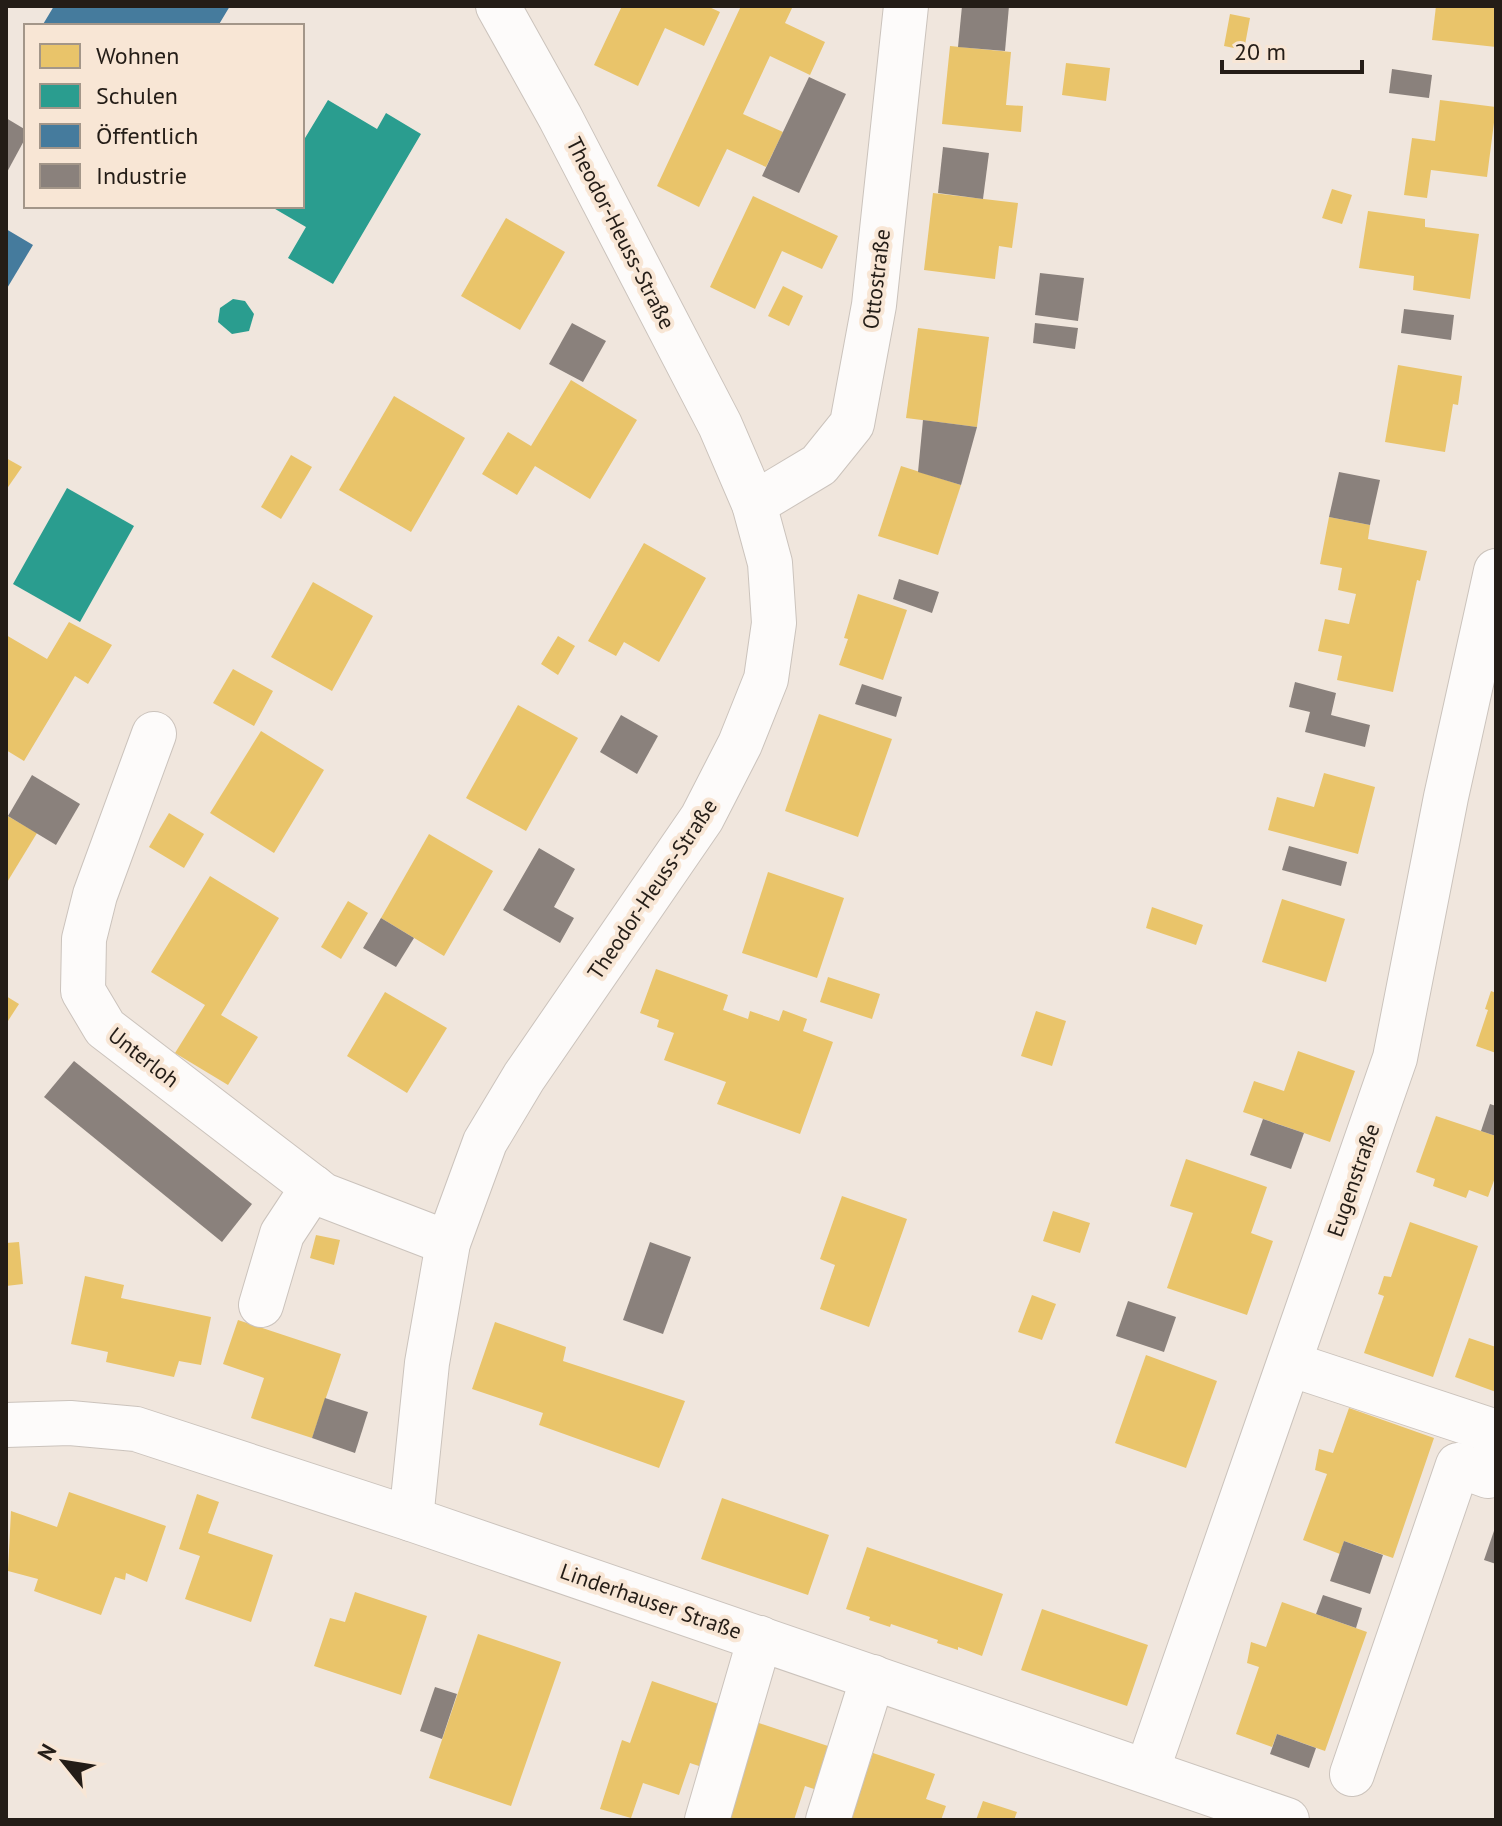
<svg xmlns="http://www.w3.org/2000/svg" width="1502" height="1826" font-family="'PT Sans',sans-serif">
<rect width="100%" height="100%" fill="#f0e6dd"/>
<g fill="#e9c46a">
<path d="M622 6H707L720 12 704 46 665 28 638 86 594 65Z"/>
<path d="M741 6H793L785 23 825 42 810 75 770 56 743 114 783 132 766 167 727 149 699 207 657 186Z"/>
<path d="M1436 6H1496V47L1432 40Z"/>
<path d="M1230 14 1250 18 1244 50 1224 46Z"/>
<path d="M950 46 1011 52 1006 105 1023 106 1021 132 942 124Z"/>
<path d="M1066 63 1110 68 1106 101 1062 95Z"/>
<path d="M1440 100 1496 107 1487 177 1431 170 1427 198 1404 195 1412 138 1435 141Z"/>
<path d="M1332 189 1352 195 1342 224 1322 218Z"/>
<path d="M933 193 1018 203 1012 248 999 246 995 279 924 270Z"/>
<path d="M753 196 838 236 822 269 782 251 755 309 710 287Z"/>
<path d="M1368 211 1425 219V227L1479 234 1470 299 1413 290 1414 276 1359 268Z"/>
<path d="M506 218 565 252 520 330 461 296Z"/>
<path d="M783 286 803 296 789 326 768 316Z"/>
<path d="M918 328 989 337 977 427 906 418Z"/>
<path d="M1398 365 1462 376 1458 405 1453 404 1445 452 1385 442Z"/>
<path d="M571 380 637 420 590 499 535 466 517 495 482 474 508 432 531 446Z"/>
<path d="M394 396 465 438 411 532 339 490Z"/>
<path d="M291 455 312 467 281 519 261 507Z"/>
<path d="M6 458 22 467 6 490Z"/>
<path d="M901 466 961 485 938 555 878 536Z"/>
<path d="M1329 517 1370 525 1368 539 1427 551 1420 581 1417 580 1393 692 1337 680 1342 656 1318 651 1325 619 1349 624 1356 594 1338 590 1342 568 1320 564Z"/>
<path d="M644 543 706 578 659 662 624 642 616 656 588 641Z"/>
<path d="M313 582 373 616 332 691 271 657Z"/>
<path d="M858 594 907 610 883 680 839 665 848 639 844 638Z"/>
<path d="M69 622 112 645 88 684 75 676 24 761 6 750V635L47 659Z"/>
<path d="M558 636 575 646 558 675 541 664Z"/>
<path d="M233 669 273 691 254 726 213 703Z"/>
<path d="M518 705 578 738 526 831 466 798Z"/>
<path d="M819 714 892 739 858 837 785 811Z"/>
<path d="M261 731 324 770 274 853 210 813Z"/>
<path d="M1324 773 1375 787 1358 854 1268 830 1277 797 1314 807Z"/>
<path d="M169 813 204 834 184 868 149 847Z"/>
<path d="M6 815 37 833 6 884Z"/>
<path d="M429 834 493 871 444 956 381 918Z"/>
<path d="M768 872 844 898 817 978 742 953Z"/>
<path d="M210 876 279 918 221 1015 258 1037 228 1085 175 1053 205 1005 151 972Z"/>
<path d="M1282 899 1345 919 1326 982 1262 962Z"/>
<path d="M348 901 368 913 341 959 321 947Z"/>
<path d="M1152 907 1203 925 1196 945 1146 928Z"/>
<path d="M656 969 728 995 723 1010 748 1019 750 1011 779 1021 783 1010 807 1019 803 1031 833 1042 800 1134 717 1104 726 1082 664 1060 674 1033 657 1027 659 1020 640 1013Z"/>
<path d="M828 977 880 994 872 1019 820 1002Z"/>
<path d="M1491 991 1496 993V1053L1476 1046 1488 1010 1485 1009Z"/>
<path d="M385 992 447 1028 407 1093 347 1056Z"/>
<path d="M6 996 19 1004 6 1024Z"/>
<path d="M1036 1011 1066 1021 1052 1066 1021 1056Z"/>
<path d="M1298 1051 1355 1071 1330 1142 1243 1112 1254 1081 1284 1091Z"/>
<path d="M1436 1116 1496 1136V1175L1488 1197 1469 1190 1466 1198 1433 1186 1435 1179 1416 1172Z"/>
<path d="M1186 1159 1267 1187 1251 1233 1273 1241 1247 1315 1167 1288 1193 1213 1170 1206Z"/>
<path d="M842 1196 907 1219 869 1327 820 1309 835 1265 820 1259Z"/>
<path d="M1053 1211 1090 1223 1080 1253 1043 1241Z"/>
<path d="M1410 1222 1478 1246 1433 1377 1364 1353 1384 1296 1378 1294 1384 1276 1391 1277Z"/>
<path d="M316 1235 340 1240 334 1265 310 1258Z"/>
<path d="M19 1242 23 1284 6 1286V1243Z"/>
<path d="M85 1276 124 1285 121 1298 211 1317 201 1365 179 1361 174 1377 106 1362 108 1352 71 1344Z"/>
<path d="M1032 1295 1056 1304 1042 1340 1018 1332Z"/>
<path d="M238 1320 341 1354 312 1438 251 1418 264 1378 223 1364Z"/>
<path d="M495 1322 566 1347 563 1361 685 1401 659 1468 539 1425 543 1413 472 1389Z"/>
<path d="M1469 1338 1496 1347V1392L1455 1377Z"/>
<path d="M1146 1355 1217 1381 1186 1468 1115 1443Z"/>
<path d="M1349 1408 1434 1438 1393 1558 1344 1541 1340 1554 1303 1540 1327 1474 1315 1470 1319 1449 1333 1453Z"/>
<path d="M69 1492 166 1526 147 1582 126 1573 125 1580 115 1577 101 1615 34 1591 38 1579 8 1571 11 1511 57 1527Z"/>
<path d="M197 1494 219 1502 208 1533 273 1555 251 1622 185 1599 200 1556 179 1549Z"/>
<path d="M722 1498 829 1535 808 1595 701 1559Z"/>
<path d="M867 1547 1003 1594 982 1656 958 1647V1650L937 1643 938 1640 891 1624 890 1627 869 1620 870 1617 846 1609Z"/>
<path d="M355 1592 427 1616 401 1695 314 1666 330 1618 345 1622Z"/>
<path d="M1282 1602 1367 1632 1325 1751 1277 1734 1272 1747 1236 1734 1259 1667 1247 1663 1251 1642 1266 1647Z"/>
<path d="M1042 1609 1148 1645 1127 1706 1021 1670Z"/>
<path d="M478 1634 561 1662 511 1806 429 1778Z"/>
<path d="M652 1681 733 1709 711 1770 690 1763 679 1795 643 1783 631 1818 600 1809 622 1740 630 1743Z"/>
<path d="M756 1722 840 1750 826 1793 805 1786 794 1820H724Z"/>
<path d="M873 1753 935 1774 926 1799 946 1806 941 1820H850Z"/>
<path d="M983 1801 1017 1812 1014 1820H976Z"/>
</g>
<g fill="#2a9d8f">
<path d="M328 100 377 129 386 113 421 134 333 284 288 258 306 227 270 206H302V143Z"/>
<path d="M233 299 245 301 254 314 249 331 232 334 218 322 220 308Z"/>
<path d="M67 488 134 526 80 622 13 584Z"/>
</g>
<g fill="#457b9d">
<path d="M54 6H131L135 8V6H230L218 26H42Z"/>
<path d="M6 229 33 245 6 290Z"/>
</g>
<g fill="#8a817c">
<path d="M962 6H1009L1005 51 958 47Z"/>
<path d="M1392 69 1432 75 1429 98 1389 93Z"/>
<path d="M809 77 846 94 799 193 762 176Z"/>
<path d="M6 118 26 130V137L6 174Z"/>
<path d="M943 147 989 153 983 199 938 193Z"/>
<path d="M1040 273 1084 278 1078 321 1035 315Z"/>
<path d="M1404 309 1454 315 1451 340 1401 333Z"/>
<path d="M572 323 606 341 583 382 549 364Z"/>
<path d="M1035 323 1078 328 1075 349 1033 343Z"/>
<path d="M923 420 977 427 961 485 918 472Z"/>
<path d="M1339 472 1380 480 1370 525 1329 517Z"/>
<path d="M899 579 939 592 932 613 893 599Z"/>
<path d="M1295 682 1336 693 1331 715 1370 725 1365 747 1305 732 1310 712 1289 707Z"/>
<path d="M862 684 902 697 896 717 855 704Z"/>
<path d="M621 715 658 736 637 774 600 752Z"/>
<path d="M32 775 80 804 56 845 8 816Z"/>
<path d="M1289 846 1347 862 1341 886 1282 870Z"/>
<path d="M539 848 575 869 554 907 574 918 560 943 503 910Z"/>
<path d="M381 918 414 938 396 967 363 948Z"/>
<path d="M74 1061 252 1204 222 1242 44 1097Z"/>
<path d="M1490 1104 1496 1106V1136L1481 1131Z"/>
<path d="M1263 1119 1304 1133 1291 1169 1250 1155Z"/>
<path d="M650 1242 691 1257 663 1334 623 1320Z"/>
<path d="M1128 1301 1176 1317 1164 1352 1116 1336Z"/>
<path d="M325 1398 368 1412 355 1453 312 1438Z"/>
<path d="M1496 1525V1564L1484 1560Z"/>
<path d="M1344 1541 1383 1555 1370 1594 1330 1581Z"/>
<path d="M1323 1595 1362 1608 1356 1628 1316 1614Z"/>
<path d="M435 1687 457 1694 442 1739 420 1731Z"/>
<path d="M1277 1734 1316 1748 1309 1768 1270 1754Z"/>
</g>
<g fill="none" stroke-linecap="round" stroke-linejoin="round">
<g stroke="#cbc3bc" stroke-width="46">
<g id="minor">
<path d="M754 504 819 465 852 424 874 305 906 6"/>
<path d="M154 734 95 895 84 939 83 991 105 1028 323 1195 448 1243"/>
<path d="M261 1305 282 1234 313 1187"/>
<path d="M1290 1364 1496 1432"/>
<path d="M6 1425 70 1423 136 1429 411 1519 1287 1820"/>
<path d="M411 1519 427 1363 448 1243 485 1142 524 1077 702 818 740 744 766 679 774 623 770 563 754 504 720 425 560 117 498 6"/>
<path d="M1147 1771 1395 1058 1446 797 1496 571"/>
<path d="M1352 1774 1458 1465 1488 1476 1496 1453"/>
<path d="M707 1820 760 1638"/>
<path d="M828 1820 873 1677"/>
</g>
</g>
<use href="#minor" stroke="#fdfbfa" stroke-width="44"/>
</g>
<g text-anchor="middle" stroke-width="8" stroke-linejoin="round" paint-order="stroke">
<g font-size="22" fill="#241d17" stroke="#f8e6d5">
<text transform="translate(621 233) rotate(63)" y="8">Theodor-Heuss-Straße</text>
<text transform="translate(876 279) rotate(-83)" y="8">Ottostraße</text>
<text transform="translate(652 889) rotate(-56)" y="8">Theodor-Heuss-Straße</text>
<text transform="translate(144 1057) rotate(38)" y="8">Unterloh</text>
<text transform="translate(1353 1180) rotate(-71)" y="8">Eugenstraße</text>
<text transform="translate(651 1601) rotate(19)" y="8">Linderhauser Straße</text>
</g>
</g>
<rect width="1502" height="1826" fill="none" stroke="#241d17" stroke-width="16"/>
<rect x="24" y="24" width="280" height="184" fill="#f8e6d5" stroke="#a39689" stroke-width="2"/>
<rect x="40" y="44" width="40" height="24" fill="#e9c46a" stroke="#a39689" stroke-width="2"/>
<text x="96" y="64" font-size="24" fill="#241d17">Wohnen</text>
<rect x="40" y="84" width="40" height="24" fill="#2a9d8f" stroke="#a39689" stroke-width="2"/>
<text x="96" y="104" font-size="24" fill="#241d17">Schulen</text>
<rect x="40" y="124" width="40" height="24" fill="#457b9d" stroke="#a39689" stroke-width="2"/>
<text x="96" y="144" font-size="24" fill="#241d17">Öffentlich</text>
<rect x="40" y="164" width="40" height="24" fill="#8a817c" stroke="#a39689" stroke-width="2"/>
<text x="96" y="184" font-size="24" fill="#241d17">Industrie</text>
<g transform="translate(64 1762) rotate(300)" stroke="#f8e6d5" stroke-width="6" paint-order="stroke">
<path d="M0-6L14 30L0 20L-14 30Z" fill="#241d17"/>
<text y="-12" font-size="22" font-weight="bold" text-anchor="middle" fill="#241d17">N</text>
</g>
<path d="M1222 60v12h140v-12" fill="none" stroke="#241d17" stroke-width="4"/>
<text x="1234" y="60" font-size="24" fill="#241d17" stroke="#f8e6d5" stroke-width="6" paint-order="stroke">20 m</text>
</svg>
